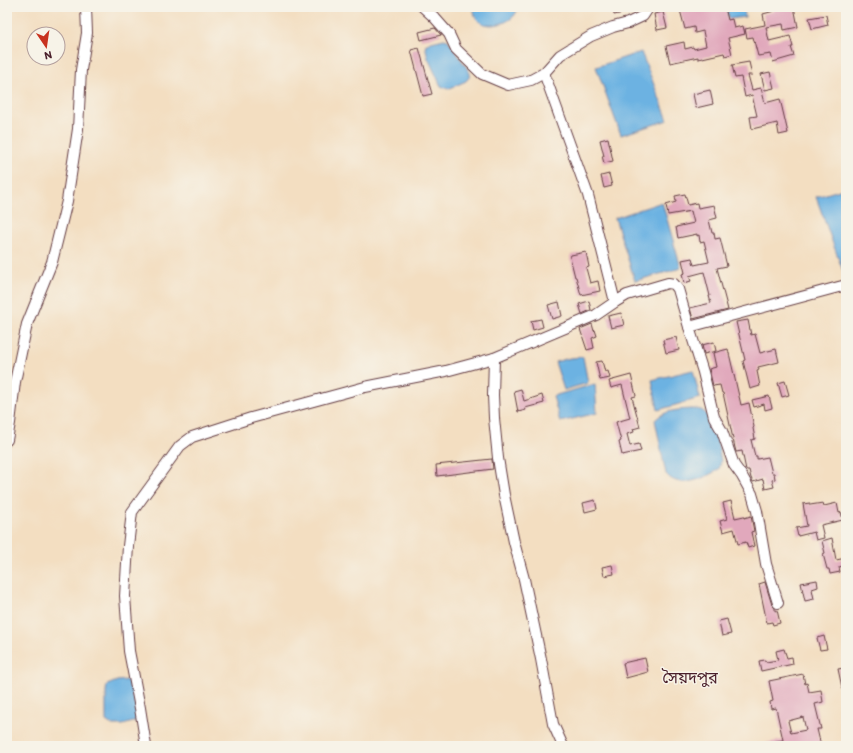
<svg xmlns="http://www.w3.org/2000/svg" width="853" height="753" font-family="Itim,'Noto Sans Bengali',sans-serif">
<rect width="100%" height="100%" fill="#f7f3e8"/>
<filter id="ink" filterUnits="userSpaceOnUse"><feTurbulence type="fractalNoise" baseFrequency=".025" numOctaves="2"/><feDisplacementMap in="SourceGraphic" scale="8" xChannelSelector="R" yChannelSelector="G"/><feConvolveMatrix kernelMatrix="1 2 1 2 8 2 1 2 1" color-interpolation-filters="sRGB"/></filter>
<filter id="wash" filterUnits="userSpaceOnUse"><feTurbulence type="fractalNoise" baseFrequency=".012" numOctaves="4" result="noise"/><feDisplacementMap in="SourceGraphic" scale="16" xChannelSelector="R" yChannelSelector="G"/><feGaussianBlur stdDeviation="0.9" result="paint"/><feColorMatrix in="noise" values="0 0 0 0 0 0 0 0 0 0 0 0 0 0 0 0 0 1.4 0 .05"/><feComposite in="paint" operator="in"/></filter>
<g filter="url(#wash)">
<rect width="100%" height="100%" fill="#f3dec1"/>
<g fill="#6cb2e2" stroke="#5b6886">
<path d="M474 7H517C520 24 472 37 474 7Z"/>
<path d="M726 7H744L745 17 729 19Z"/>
<path d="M444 39 448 40 470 73V76L466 81 448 89 441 86 428 58 425 45 431 42Z"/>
<path d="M641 52 668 120 621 135 596 67Z"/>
<path d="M846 188V270L843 271 816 197Z"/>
<path d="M662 202 681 268 635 281 615 218Z"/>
<path d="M583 357 588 383 564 390 555 362 570 358Z"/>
<path d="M693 370 700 398 658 410 652 380Z"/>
<path d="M595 384 597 413 560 422 553 396Z"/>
<path d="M691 409C694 409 698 409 701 410 716 417 718 447 721 461L719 469C707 477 684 488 670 478 669 477 667 475 666 474L655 420C665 410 677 410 691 409Z"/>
<path d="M127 680 131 689 137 712 136 721 123 725H112L106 721V691L107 685 117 681Z"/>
</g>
<g id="blocks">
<g fill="#e1a8bc" fill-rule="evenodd">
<path d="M620 7H638V10L614 15 613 9Z"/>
<path d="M694 7H725L728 20 732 19 734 28 743 26 745 34 728 38 732 54 725 56 724 53 698 59V57L670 63 666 46 684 42 685 49 693 47 694 49 706 46 703 31 695 33 694 27 685 29 680 10Z"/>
<path d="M773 7H794L798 27 784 30 783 24 766 27 769 41 790 36 793 47H791L794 56 773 62 771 54 758 56 753 37 747 38 745 29 765 25 763 14 774 11Z"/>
<path d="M663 12 667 28 657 30 654 14Z"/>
<path d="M826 15 828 25 812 29 809 18Z"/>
<path d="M435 28 441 35 421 40 419 32Z"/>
<path d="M419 48 432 94 423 96 411 50Z"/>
<path d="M749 62 752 75H748L752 90 761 88 765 103 780 99 788 133 779 135 777 123 752 129 750 117 757 116 752 95 745 97 741 77 735 78 732 65Z"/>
<path d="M770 72 774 88 765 90 761 74Z"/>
<path d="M710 90 713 104 696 108 693 94Z"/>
<path d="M608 138 613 161 604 163 602 156H604L600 140Z"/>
<path d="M609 174 612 186 604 188 601 176Z"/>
<path d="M685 194 688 205 697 203 698 208 714 205 717 218 709 220 712 233H714L715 239 720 238 727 266 717 268 728 310 693 319 690 308 711 303 709 296H710L704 272 689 276 691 281 684 283 682 274 685 273 682 260 692 258 694 265 709 262 704 241 700 242 699 235 697 236V234L678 238 676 227 694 223 691 211 668 215 666 205 676 202 675 196Z"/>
<path d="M586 252 589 267 586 268 590 283 598 281 600 291 581 295 576 277H575L570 257 571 255Z"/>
<path d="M589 301 591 310 582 314 579 304Z"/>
<path d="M559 302 562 316 552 319 548 305Z"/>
<path d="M621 313 624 325 611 328 608 316Z"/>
<path d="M541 319 543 327 533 330 531 321Z"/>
<path d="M748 320 751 335 755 334 760 353 776 349 779 362 758 367 759 370 757 371 760 386 750 389 743 361 745 360 736 322Z"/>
<path d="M592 324 594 331 595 330 597 336 592 338 594 348 587 350 580 329Z"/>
<path d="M676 337 679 350 666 353 663 340Z"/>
<path d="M714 342 716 351 704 354 702 345Z"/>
<path d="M728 349 741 405 749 403 754 427 753 428 755 439 751 440 755 456H757V459L768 457 772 473H774L775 479 772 480 774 487 765 489 763 479 753 482 751 478 749 470H746L742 451 736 452 735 448 723 393H722L720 385 713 386 709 369 716 367 713 353Z"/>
<path d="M602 361 605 372 608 371 610 378 600 380 596 362Z"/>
<path d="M631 375 636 396 632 397 640 427 633 429 634 432 627 434 630 446 639 444 641 451 622 455 619 442 621 441 616 422 630 418 622 385 611 388 609 381Z"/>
<path d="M785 381 789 395 782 397 778 383Z"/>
<path d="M521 389 524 401 542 395 544 403 525 408 526 410 518 412 514 391Z"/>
<path d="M769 396 772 408 765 410 764 404 754 407 752 400Z"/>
<path d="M492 459 493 469 437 476 436 465Z"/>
<path d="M595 500 597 509 585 512 583 503Z"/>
<path d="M731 501 735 518 744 516V518L751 516 754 531 751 532 754 546 748 548 746 542 738 544 734 529 723 532 720 521 727 519 723 503Z"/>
<path d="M810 503V505L823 503 824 506 837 503 839 513 841 512 843 520 821 525 824 538 816 540 814 532 798 536 796 528 807 526 803 504Z"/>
<path d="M832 538 836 560 846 558V565L839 567 840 572 830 574 829 569H827L823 554 825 553 822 541Z"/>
<path d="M612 565 614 574 604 576 602 567Z"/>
<path d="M817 580 818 587 812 589 814 599 805 601 801 583Z"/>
<path d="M765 582 772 605 775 608V611L777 610 780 623 773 625 772 622 767 623 759 584Z"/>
<path d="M727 619 731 634 722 636 719 621Z"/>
<path d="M824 636 827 649 820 650 817 638Z"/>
<path d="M784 649 787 658 792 657 793 664 761 671 759 661 765 660 766 662 778 660 776 651Z"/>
<path d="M645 658 648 672 626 678 623 663Z"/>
<path d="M844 668 846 674V692H843L838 669Z"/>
<path d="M803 674 805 684 807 683 809 692 821 690 823 702 815 704 821 729H817L821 746H767L766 743 783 740 776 708 771 709 770 702 773 701 769 681ZM803 717 806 730 791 733 788 721Z"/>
</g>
</g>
</g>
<g filter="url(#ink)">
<use href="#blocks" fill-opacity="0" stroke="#633c42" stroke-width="1"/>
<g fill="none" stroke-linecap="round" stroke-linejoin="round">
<g stroke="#633c42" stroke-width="12">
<g id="minor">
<path d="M423 7 434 17 449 34 456 49 482 74 508 85 531 80 544 73 560 55 591 36 613 27 628 23 643 16 649 7"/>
<path d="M544 73 588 195 615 302"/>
<path d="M689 327 703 372 714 417 722 431 734 465 742 476 752 494 757 511 766 564 778 603"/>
<path d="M494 358 493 395 494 418 498 458 504 495 514 542 524 579 541 659 553 724 563 746"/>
<path d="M7 440 10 423 15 382 27 324 52 262 67 201 78 129 81 70 87 33 86 7"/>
<path d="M146 746 140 708 129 651 125 596 128 546 132 512 180 446 192 437 251 418 365 387 446 371 494 358 596 315 615 302 627 295 668 283 674 284 678 289 689 327 846 285"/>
</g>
</g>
<use href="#minor" stroke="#fff" stroke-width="10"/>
</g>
</g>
<g text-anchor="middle" stroke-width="3" stroke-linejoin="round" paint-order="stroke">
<g font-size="16" fill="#4a1f2b" stroke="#f7f3e8">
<text x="690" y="683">সৈয়দপুর</text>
</g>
</g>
<rect width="853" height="753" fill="none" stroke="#f7f3e8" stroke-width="24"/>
<g transform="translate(46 46) rotate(167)"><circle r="19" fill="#f7f3e8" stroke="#b29e9c"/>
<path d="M0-3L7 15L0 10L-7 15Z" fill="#c8321e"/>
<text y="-6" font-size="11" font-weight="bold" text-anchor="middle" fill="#4a1f2b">N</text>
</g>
</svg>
